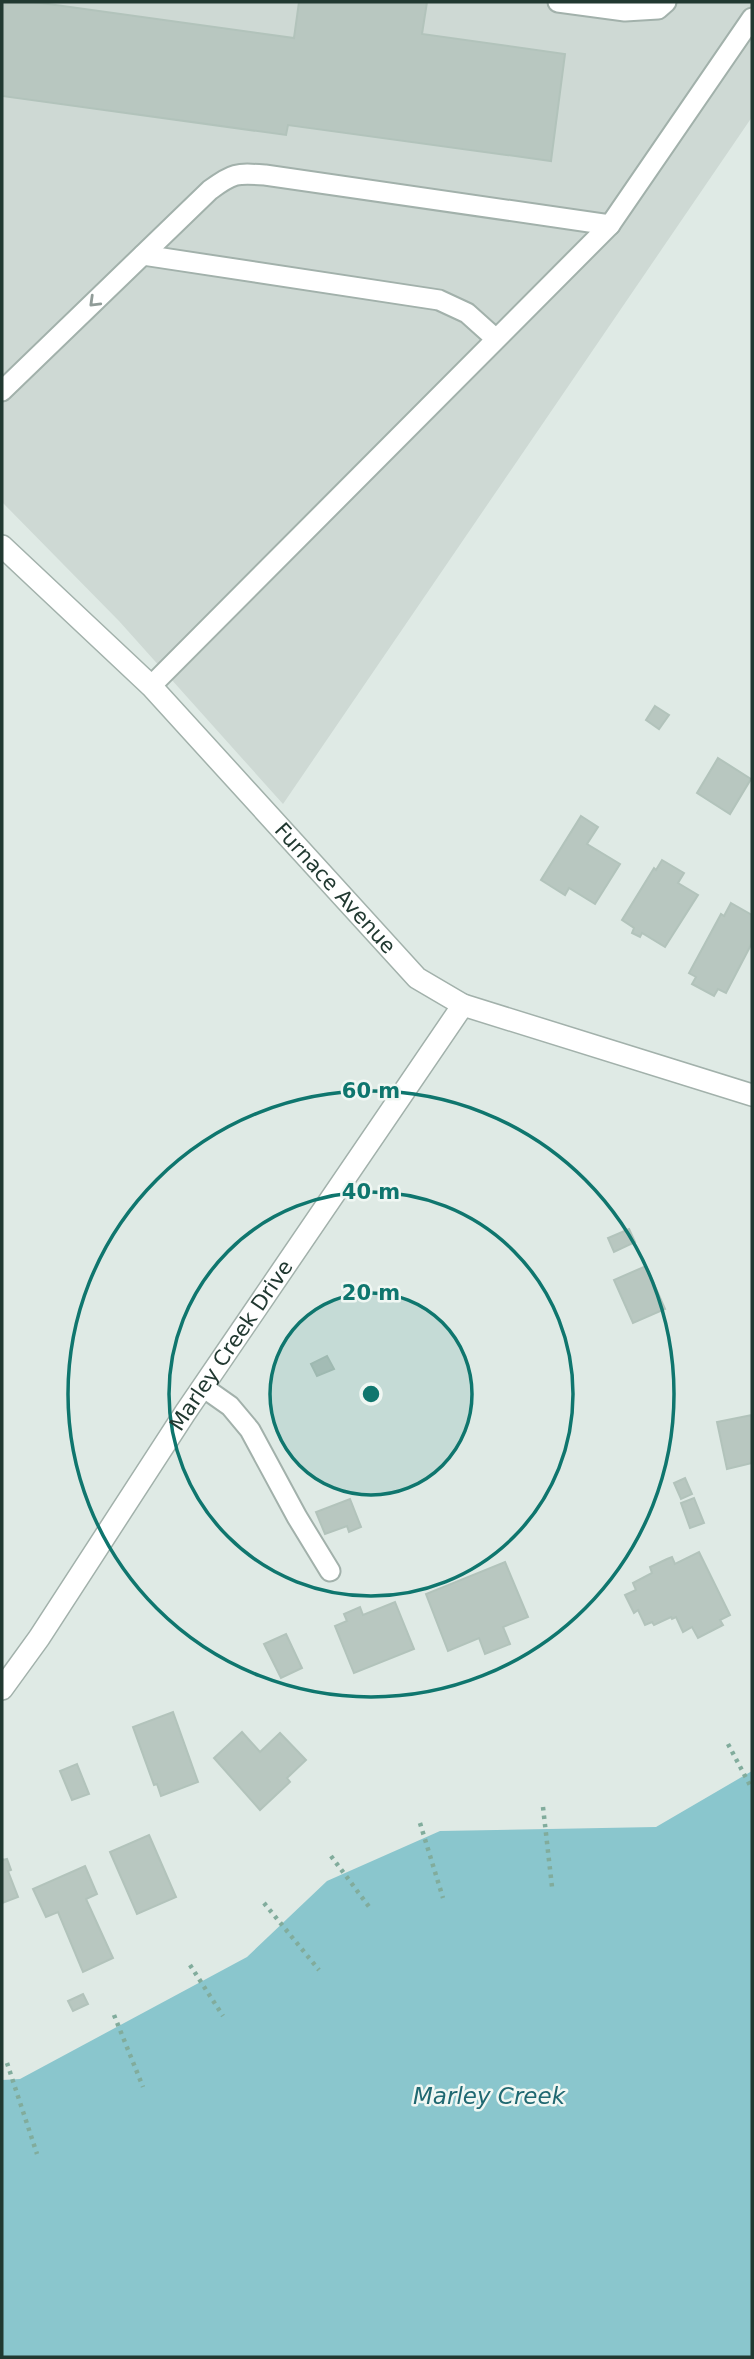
<svg xmlns="http://www.w3.org/2000/svg" width="754" height="2359" font-family="'DejaVu Sans',sans-serif">
<rect width="100%" height="100%" fill="#dfeae5"/>
<path fill="#ced9d4" d="M2 2H752V117L283 804 119 621 2 502Z"/>
<path fill="#8ac6cd" d="M752 1771V2357H2V2080L20 2079 247 1957 327 1881 440 1831 656 1827Z"/>
<g fill="#b8c7c0" stroke="#b2c3bb" stroke-width="2">
<path d="M2 2H34L294 38 299 2H427L422 34 565 54 551 161 288 125 286 135 2 96Z"/>
<path d="M655 706 669 715 659 729 646 720Z"/>
<path d="M718 758 751 779 730 814 697 793Z"/>
<path d="M581 816 598 827 587 844 620 864 595 904 569 888 565 895 541 880Z"/>
<path d="M662 860 684 873 678 883 698 895 665 947 642 933 640 937 632 933 634 928 622 920 654 868 656 870Z"/>
<path d="M731 903 752 915V943L726 993 718 989 714 996 692 984 696 977 689 973 721 914 724 916Z"/>
<path d="M629 1229 635 1242 614 1252 608 1238Z"/>
<path d="M646 1266 665 1309 633 1323 614 1280Z"/>
<path d="M327 1356 334 1369 317 1376 311 1364Z"/>
<path d="M752 1415V1463L727 1469 717 1422Z"/>
<path d="M685 1478 692 1494 681 1499 674 1483Z"/>
<path d="M694 1498 704 1523 690 1528 681 1503Z"/>
<path d="M350 1499 361 1527 349 1532 347 1526 325 1534 316 1512Z"/>
<path d="M699 1552 730 1615 720 1620 723 1625 698 1638 692 1627 683 1632 676 1617 672 1619 671 1617 654 1625 652 1622 645 1625 638 1610 634 1613 625 1595 636 1590 633 1583 652 1573 650 1567 667 1559 672 1557 675 1564Z"/>
<path d="M505 1562 528 1617 503 1627 510 1644 485 1654 479 1638 448 1651 426 1594Z"/>
<path d="M395 1602 414 1649 354 1673 335 1626 347 1621 344 1614 360 1607 363 1615Z"/>
<path d="M286 1634 302 1668 281 1678 264 1644Z"/>
<path d="M173 1712 198 1782 161 1796 157 1784 154 1785 133 1727Z"/>
<path d="M242 1732 260 1752 280 1733 306 1760 287 1778 290 1782 260 1810 214 1758Z"/>
<path d="M77 1764 89 1794 72 1800 60 1771Z"/>
<path d="M149 1835 176 1897 137 1914 110 1852Z"/>
<path d="M2 1858 3 1860 7 1859 11 1870 8 1871 18 1897 2 1903Z"/>
<path d="M85 1866 97 1894 86 1899 113 1958 83 1972 58 1912 46 1917 33 1889Z"/>
<path d="M83 1994 88 2004 73 2011 68 2001Z"/>
</g>
<g fill="none" stroke-linecap="round" stroke-linejoin="round">
<g stroke="#a2b1ab" stroke-width="23">
<g id="service">
<path d="M558 2 625 11 658 9 666 2"/>
<path d="M143 255 439 300 467 313 496 339"/>
<path d="M2 391 210 190C233 173 236 173 265 175L610 225"/>
<path d="M151 686 610 225 752 18"/>
<path d="M203 1387 230 1406 250 1430 297 1517 330 1571"/>
</g>
</g>
<g stroke="#a2b1ab" stroke-width="24">
<g id="minor">
<path id="s1" d="M2 546 151 686 417 978 463 1005 752 1095"/>
<path id="s2" d="M2 1689 39 1638 185 1413 463 1005"/>
</g>
</g>
<g stroke="#81ac9c" stroke-width="4.5" stroke-dasharray="3.5 5" stroke-linecap="butt">
<path d="M728 1744 752 1789"/>
<path d="M543 1807 552 1887"/>
<path d="M420 1823 443 1898"/>
<path d="M331 1856 370 1908"/>
<path d="M264 1903 319 1970"/>
<path d="M190 1965 223 2016"/>
<path d="M114 2015 143 2087"/>
<path d="M7 2063 37 2154"/>
</g>
<use href="#service" stroke="#fff" stroke-width="19"/>
<use href="#minor" stroke="#fff" stroke-width="21"/>
</g>
<defs><path id="oneway-chevron" d="M-2-3.5L2.5 0L-2 3.5" fill="none" stroke-width="1.6" stroke-linecap="round" stroke-linejoin="round" transform="scale(1.75)"/></defs>
<use stroke="#909c98" href="#oneway-chevron" transform="translate(94 302) rotate(136)"/>
<circle cx="371" cy="1394" r="101" fill="#0f766e" fill-opacity=".12"/>
<g fill="none" stroke="#0f766e" stroke-width="3.5">
<circle cx="371" cy="1394" r="101"/>
<circle cx="371" cy="1394" r="202"/>
<circle cx="371" cy="1394" r="303"/>
</g>
<g text-anchor="middle" stroke-width="5" stroke-linejoin="round" paint-order="stroke">
<g font-size="21" fill="#213931" stroke="#f0f7f3">
<text dy="7" stroke="none"><textPath href="#s1" startOffset="478">Furnace Avenue</textPath></text>
<text dy="7" stroke="none"><textPath href="#s2" startOffset="413">Marley Creek Drive</textPath></text>
</g>
<g font-size="23" font-style="italic" fill="#1f6871" stroke="#f0f7f3">
<text x="489" y="2104">Marley Creek</text>
</g>
</g>
<circle cx="371" cy="1394" r="10" fill="#0f766e" stroke="#f0f7f3" stroke-width="3.5"/>
<g font-size="21" text-anchor="middle" font-weight="bold" fill="#0f766e" stroke="#f0f7f3" stroke-width="5" stroke-linejoin="round" paint-order="stroke">
<text x="371" y="1098">60 m</text>
<text x="371" y="1199">40 m</text>
<text x="371" y="1300">20 m</text>
</g>
<rect width="754" height="2359" fill="none" stroke="#213931" stroke-width="7"/>
</svg>
